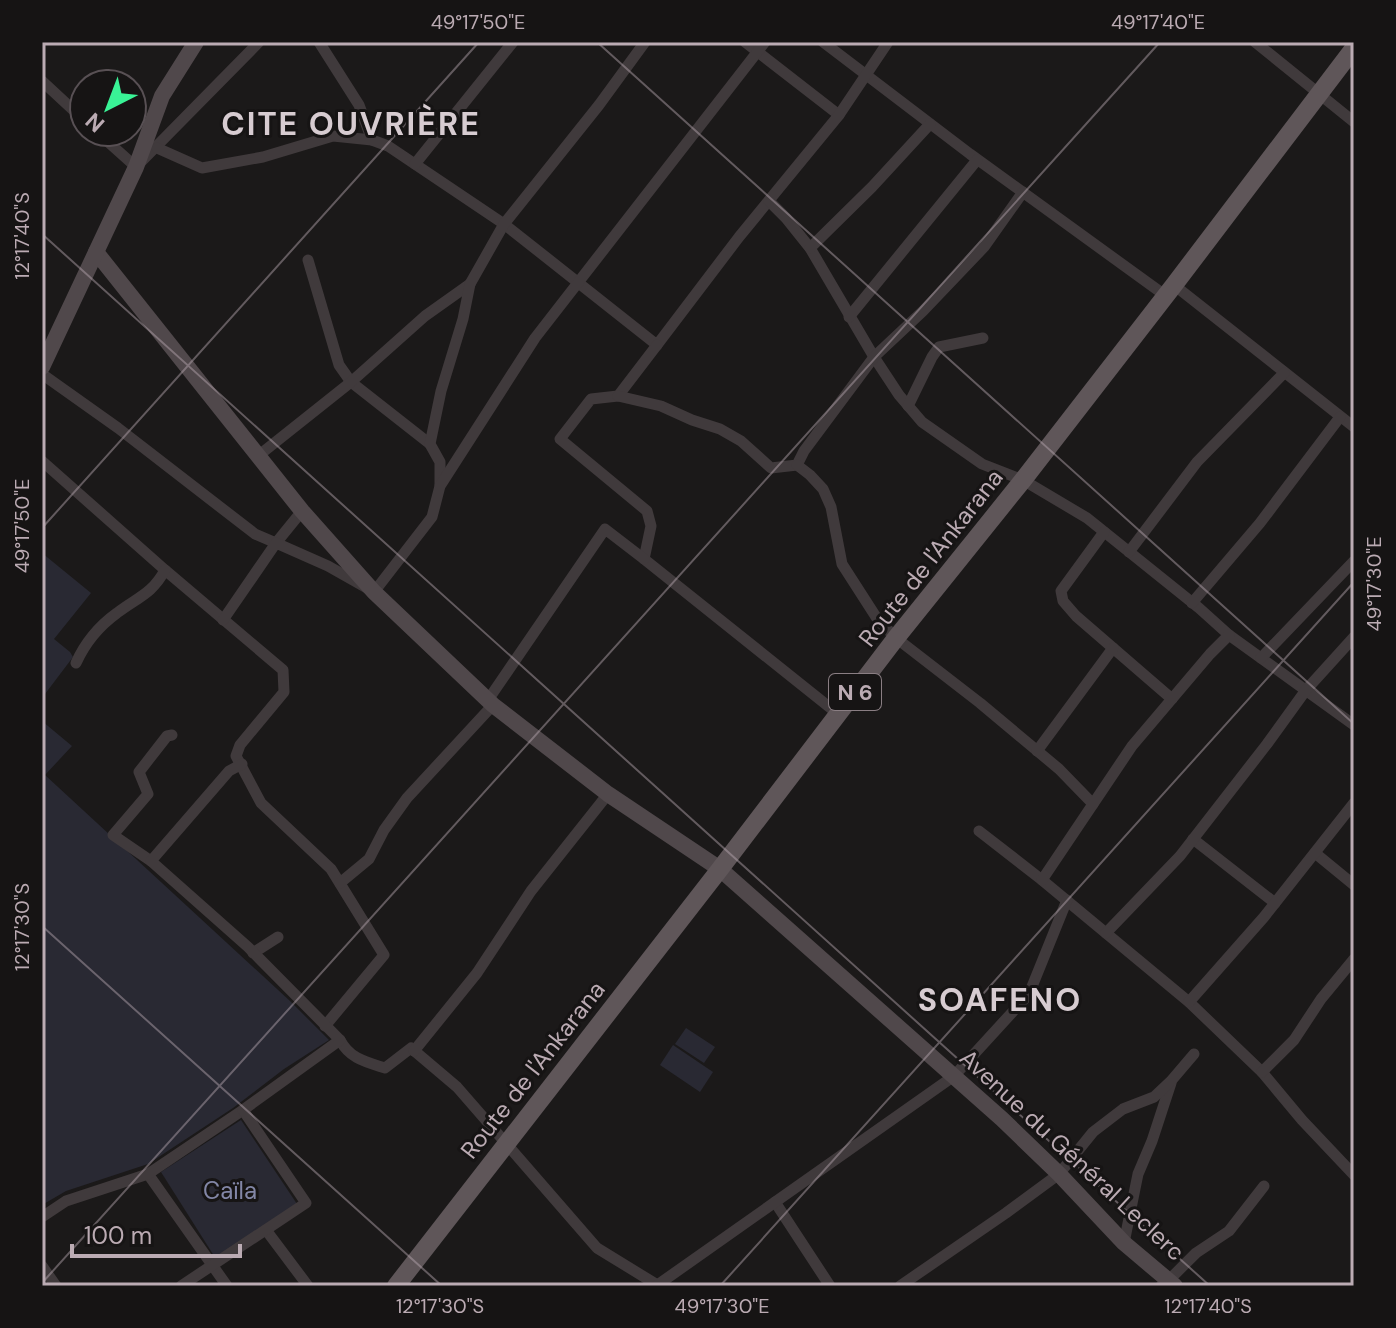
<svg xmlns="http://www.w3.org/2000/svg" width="1396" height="1328" font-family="'DM Sans',sans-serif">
<rect width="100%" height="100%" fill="#1b1919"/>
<g fill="#292933">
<path d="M42 553 91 593 54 639 70 652 73 657 42 698Z"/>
<path d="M42 721 72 746 45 775 290 1001 329 1040 284 1069 233 1108 148 1164 66 1191 42 1205Z"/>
<path d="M686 1028 715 1047 704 1063 675 1044Z"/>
<path d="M673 1045 713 1072 700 1092 660 1065Z"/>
<path d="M241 1120 297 1204 216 1259 161 1172Z"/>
</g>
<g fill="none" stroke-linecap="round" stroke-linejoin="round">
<g stroke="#403a3c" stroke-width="11">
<path d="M319 42 359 105 372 140"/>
<path d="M745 42 839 115"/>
<path d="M823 42 970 154 1166 296"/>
<path d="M1255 42 1354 122"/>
<path d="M42 81 84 120"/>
<path d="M97 132 136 167 259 42"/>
<path d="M157 148 202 168 263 157 333 136 372 140 388 146 504 224 657 345 739 237 839 115 888 42"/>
<path d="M415 164 513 42"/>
<path d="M769 201 786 218 810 248 874 357 899 395 922 422 982 464 1023 480 1087 518 1199 608 1229 635 1354 725"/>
<path d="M810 248 872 187 930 124"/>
<path d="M308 260 339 365 351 382 430 444"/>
<path d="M1174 285 1354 427"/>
<path d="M849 317 977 160"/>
<path d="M657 345 618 396 591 399 560 439 647 511 651 526 644 559 838 714"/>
<path d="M42 374 118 428 255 534 276 543 302 511"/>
<path d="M618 396 661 406 692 420 720 429 741 441 771 468 797 465 804 451 874 357 923 311 984 247 1023 192"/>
<path d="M908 406 932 357 939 347 983 338"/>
<path d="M258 456 351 382 425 316 470 284"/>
<path d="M42 461 165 570 283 670 284 692 240 745 236 756 261 803 331 869 384 955 325 1026"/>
<path d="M797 465 810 475 823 489 831 507 842 564 878 620 896 638 980 703 1059 769 1093 804"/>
<path d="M440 485V462L430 444 441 391 463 319 470 284 504 224 599 105 645 42"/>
<path d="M1104 532 1061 591 1063 601 1076 616 1172 699"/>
<path d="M1129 552 1197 462 1284 373"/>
<path d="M1192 603 1260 523 1340 417"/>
<path d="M223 620 276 543 328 566 374 592 432 517 440 486 535 338 765 42"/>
<path d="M1261 658 1354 561"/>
<path d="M76 663C85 643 99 626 117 613 138 597 152 594 165 570"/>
<path d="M488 700 605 529 644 559"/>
<path d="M1037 751 1113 648"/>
<path d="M979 831 1042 880 1189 1002 1262 1072 1302 1120 1354 1175"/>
<path d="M1193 839 1275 903"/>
<path d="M1315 853 1354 885"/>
<path d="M151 861 113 835 148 794 139 772 167 736 172 735"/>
<path d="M1042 880 1132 746 1210 654 1229 635"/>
<path d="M340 883 369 859 384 830 407 798 493 705"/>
<path d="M1106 933 1180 856 1267 744 1306 690 1354 637"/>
<path d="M253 953 278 937"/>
<path d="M1189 1002 1264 917 1354 803"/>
<path d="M340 1040C350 1059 366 1062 385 1068L411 1048 457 1087 597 1248 659 1286"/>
<path d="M414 1051 477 973 531 891 608 794"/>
<path d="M1262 1072 1294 1040 1321 999 1354 959"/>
<path d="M148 1174 227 1286"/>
<path d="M775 1202 830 1286"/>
<path d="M42 1217 66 1201 148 1174 243 1110 340 1040 248 947 151 861 229 771 242 764"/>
<path d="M266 1230 308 1286"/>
<path d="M1124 1243 1138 1174 1152 1141 1171 1083"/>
<path d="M42 1266 56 1286"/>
<path d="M181 1286 306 1203 243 1110"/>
<path d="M656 1286 954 1076 1029 994 1067 900"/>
<path d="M900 1286 1006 1213 1059 1174 1093 1132 1123 1109 1154 1097 1171 1081 1194 1054"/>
<path d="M1161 1286 1169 1280 1196 1253 1229 1231 1264 1186"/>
</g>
<g stroke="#50484b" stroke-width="16">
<path d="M96 252 302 511 374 592 493 705 608 794 720 869 1002 1119 1059 1174 1124 1243 1175 1286"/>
<path d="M42 367 136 167 162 96 196 42"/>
</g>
<path stroke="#5f5659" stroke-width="18" d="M396 1286 720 869 896 638 1023 480 1174 285 1354 48"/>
</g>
<path fill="none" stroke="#bbabb3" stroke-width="2" stroke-opacity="0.45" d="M597 42 1354 724M42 234 1210 1286M42 528 479 42M42 926 442 1286M42 1283 1160 42M720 1286 1354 582"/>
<g text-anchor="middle" stroke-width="6" stroke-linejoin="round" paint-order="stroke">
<rect fill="#161414" stroke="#8a7e83" stroke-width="2" x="829" y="674" width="52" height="36" rx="6"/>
<g font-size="22" font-weight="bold" fill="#bbabb3">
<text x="855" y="700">N 6</text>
</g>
<g font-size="24" fill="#bbabb3" stroke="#161414">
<text transform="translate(931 558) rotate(-52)" y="8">Route de l'Ankarana</text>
<text transform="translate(533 1070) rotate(-52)" y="8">Route de l'Ankarana</text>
<text transform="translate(1072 1155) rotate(43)" y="8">Avenue du Général Leclerc</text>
</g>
<g font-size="24" fill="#8286a6" stroke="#161414">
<text x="230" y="1199">Caïla</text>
</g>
<g font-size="32" font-weight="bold" letter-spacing="2" fill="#d7ccd1" stroke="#161414">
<text x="351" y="135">CITE OUVRIÈRE</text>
<text x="1000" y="1011">SOAFENO</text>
</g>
</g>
<rect width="1396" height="1328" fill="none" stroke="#161414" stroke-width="88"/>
<g transform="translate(108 108) rotate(222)"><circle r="38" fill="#161414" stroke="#585054" stroke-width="2"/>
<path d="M0-6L14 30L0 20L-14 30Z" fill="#39f396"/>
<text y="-12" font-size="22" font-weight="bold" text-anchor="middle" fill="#bbabb3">N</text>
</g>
<path d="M72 1244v12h168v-12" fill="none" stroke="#bbabb3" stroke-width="4"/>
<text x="84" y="1244" font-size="24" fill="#bbabb3" stroke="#161414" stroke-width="6" paint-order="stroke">100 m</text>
<rect x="44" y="44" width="1308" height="1240" fill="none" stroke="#bbabb3" stroke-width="3"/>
<g font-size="20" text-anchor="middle" fill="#bbabb3">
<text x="478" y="29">49°17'50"E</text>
<text x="1158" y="29">49°17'40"E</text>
<text transform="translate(22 236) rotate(-90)" y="7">12°17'40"S</text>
<text transform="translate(22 526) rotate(-90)" y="7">49°17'50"E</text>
<text transform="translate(1374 584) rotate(-90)" y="7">49°17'30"E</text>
<text transform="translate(22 927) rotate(-90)" y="7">12°17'30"S</text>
<text x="440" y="1313">12°17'30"S</text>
<text x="722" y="1313">49°17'30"E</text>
<text x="1208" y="1313">12°17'40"S</text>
</g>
</svg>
